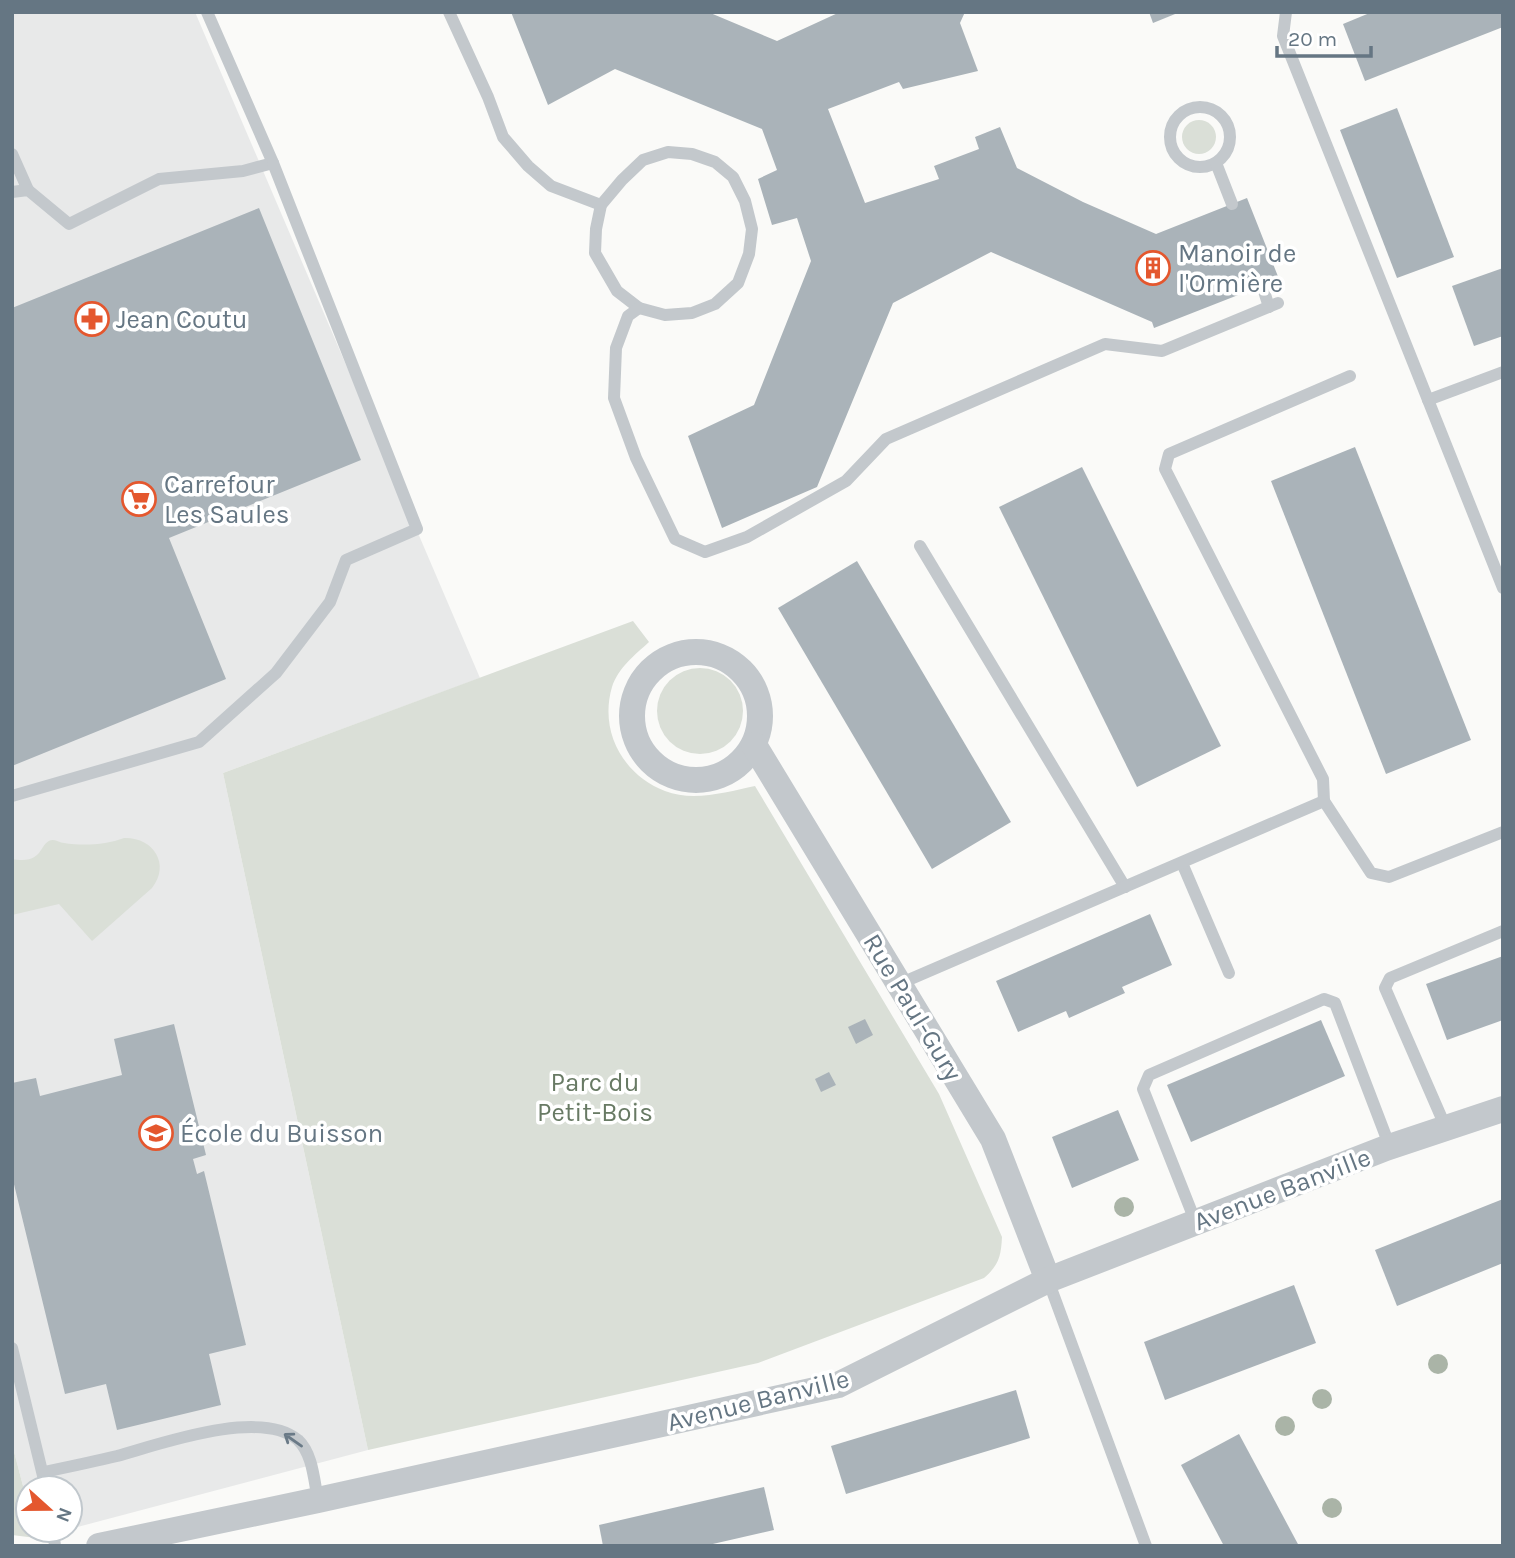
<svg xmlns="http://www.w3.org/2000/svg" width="1515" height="1558" font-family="Karla,sans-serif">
<rect width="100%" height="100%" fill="#fafaf8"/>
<path fill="#e8e9e9" d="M12 12H195L480 678 223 773 368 1450 70 1529V1488H28V1505L12 1444Z"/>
<g fill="#dadfd7">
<circle cx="1199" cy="137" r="17"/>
<path d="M633 621 649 642C635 655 618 668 612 687 599 731 623 775 665 791 693 802 727 792 755 786L939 1094 1002 1237C1001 1256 999 1265 984 1278L758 1363 368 1450 223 773Z"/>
<circle cx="700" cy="711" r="43"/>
<path d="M124 838C153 837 171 864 152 888L92 941 59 904 12 915V859C46 865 38 841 53 840 57 840 60 843 64 843 83 846 106 845 124 838Z"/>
<path d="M12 1444 28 1505V1530H34L36 1538 12 1535Z"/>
</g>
<g fill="#aab3b9">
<path d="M511 12H708L777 41 840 12H965L960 23 978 71 903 89 899 82 828 109 865 203 939 179 934 166 979 149 975 137 1000 127 1017 168 1083 202 1156 234 1247 198 1279 279 1154 328 1152 322 991 252 893 303 817 487 722 528 688 436 754 405 811 261 797 218 772 225 758 179 777 170 762 129 615 69 548 105Z"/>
<path d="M1149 12H1180L1153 23Z"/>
<path d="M1372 12H1503V27L1365 81 1343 24Z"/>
<path d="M1397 108 1454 257 1397 278 1340 130Z"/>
<path d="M259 208 361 460 169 538 226 679 12 766V308Z"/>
<path d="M1503 268V336L1474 346 1452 286Z"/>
<path d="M1355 447 1471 740 1386 774 1271 481Z"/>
<path d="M1082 467 1221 746 1137 787 999 507Z"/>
<path d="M857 561 1011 822 932 869 778 608Z"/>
<path d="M1150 914 1172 965 1122 987 1125 993 1069 1018 1066 1011 1018 1032 996 981Z"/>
<path d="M1503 956V1020L1447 1040 1426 984Z"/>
<path d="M865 1019 873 1035 856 1044 848 1027Z"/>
<path d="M1321 1020 1345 1076 1191 1142 1167 1085Z"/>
<path d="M174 1024 206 1155 193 1159 197 1174 204 1171 246 1345 209 1354 221 1405 117 1430 106 1384 65 1394 12 1176V1083L36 1078 40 1096 122 1075 114 1039Z"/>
<path d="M829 1072 836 1085 821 1092 815 1079Z"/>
<path d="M1118 1110 1139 1160 1072 1188 1052 1137Z"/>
<path d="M1503 1199V1263L1397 1306 1375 1250Z"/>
<path d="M1294 1285 1316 1343 1165 1400 1144 1342Z"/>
<path d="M1016 1390 1030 1438 846 1494 831 1446Z"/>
<path d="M1239 1434 1299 1546H1224L1181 1465Z"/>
<path d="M764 1487 774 1530 704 1546H603L599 1525Z"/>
</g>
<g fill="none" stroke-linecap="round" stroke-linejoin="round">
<g stroke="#c3c8cc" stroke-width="12">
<path d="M449 12 488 97 503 137 528 166 551 186 601 205"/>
<path d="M1286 12 1283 36 1503 588"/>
<circle cx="1200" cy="137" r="30"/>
<path d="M668 152 692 154 715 162 733 177 745 201 752 229 749 254 738 283 715 304 692 313 665 315 639 308 617 291 595 253 596 229 601 205 622 180 643 160Z"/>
<path d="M12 154 28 190"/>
<path d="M1216 163 1232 204"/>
<path d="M12 192 28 190 69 224 159 179 243 171 273 163 207 12"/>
<path d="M1262 285 1269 307"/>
<path d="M639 308 628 316 616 348 614 398 636 458 675 539 705 552 747 537 846 481 886 439 1105 344 1162 351 1278 303"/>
<path d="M1428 400 1503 372"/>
<path d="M920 546 1125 887"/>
<path d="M12 796 199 742 276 673 330 602 346 560 417 529 273 163"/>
<path d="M1324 801 1323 779 1165 469 1169 454 1350 376"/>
<path d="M1182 863 1229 973"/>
<path d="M899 984 1324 801 1371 873 1389 877 1503 832"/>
<path d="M1446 1128 1385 988 1390 978 1503 931"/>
<path d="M1196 1223 1143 1089 1149 1075 1324 999 1335 1003 1390 1147"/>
<path d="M1048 1280 1146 1546"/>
<path d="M12 1348 46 1488"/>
<path d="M44 1472C68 1467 92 1462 117 1456 160 1444 260 1408 298 1440 313 1454 314 1481 318 1500"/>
<path d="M53 1530 55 1546"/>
</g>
<g stroke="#c3c8cc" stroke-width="26">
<circle cx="696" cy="716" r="64"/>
<path d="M754 745 993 1139 1048 1280"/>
<path d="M99 1546 318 1500 838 1385 1048 1280 1386 1148 1503 1109"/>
</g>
</g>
<g fill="#aab4a7">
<circle cx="1124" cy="1207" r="10"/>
<circle cx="1438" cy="1364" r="10"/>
<circle cx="1322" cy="1399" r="10"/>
<circle cx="1285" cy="1426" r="10"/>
<circle cx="1332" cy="1508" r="10"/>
</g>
<defs><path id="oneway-shaft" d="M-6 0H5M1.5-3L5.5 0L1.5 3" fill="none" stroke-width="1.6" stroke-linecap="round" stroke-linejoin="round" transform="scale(1.75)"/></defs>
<use stroke="#6a7a87" href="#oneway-shaft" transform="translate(293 1440) rotate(-145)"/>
<defs>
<g id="building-ring" transform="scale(1.75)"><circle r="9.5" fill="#fff" stroke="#e4572e" stroke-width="1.5"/><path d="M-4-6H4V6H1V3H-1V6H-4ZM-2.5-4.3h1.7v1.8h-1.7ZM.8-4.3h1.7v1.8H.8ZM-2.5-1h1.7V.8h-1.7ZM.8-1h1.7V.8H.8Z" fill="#e4572e"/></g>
<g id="pharmacy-ring" transform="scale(1.75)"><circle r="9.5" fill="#fff" stroke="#e4572e" stroke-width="1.5"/><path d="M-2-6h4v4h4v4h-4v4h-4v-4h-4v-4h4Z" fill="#e4572e"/></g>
<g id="supermarket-ring" transform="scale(1.75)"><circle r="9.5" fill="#fff" stroke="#e4572e" stroke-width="1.5"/><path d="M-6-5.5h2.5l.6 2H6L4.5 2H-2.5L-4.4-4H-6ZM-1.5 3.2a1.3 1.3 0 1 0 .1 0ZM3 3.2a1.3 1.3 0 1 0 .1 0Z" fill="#e4572e"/></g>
<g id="school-ring" transform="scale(1.75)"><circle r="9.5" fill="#fff" stroke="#e4572e" stroke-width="1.5"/><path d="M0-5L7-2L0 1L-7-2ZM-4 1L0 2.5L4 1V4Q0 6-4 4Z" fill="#e4572e"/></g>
</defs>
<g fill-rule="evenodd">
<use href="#building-ring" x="1153" y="268"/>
<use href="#pharmacy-ring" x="92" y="319"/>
<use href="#supermarket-ring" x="139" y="499"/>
<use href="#school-ring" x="156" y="1133"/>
</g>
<g text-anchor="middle" stroke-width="7" stroke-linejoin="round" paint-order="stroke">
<g font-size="26" fill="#657683" stroke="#fff" text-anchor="start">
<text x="1178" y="262">Manoir de<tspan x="1178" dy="30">l'Ormière</tspan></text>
<text x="116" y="328">Jean Coutu</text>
<text x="164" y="493">Carrefour<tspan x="164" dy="30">Les Saules</tspan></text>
<text x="180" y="1142">École du Buisson</text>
</g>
<g font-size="26" fill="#657683" stroke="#fff">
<text transform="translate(913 1007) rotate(59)" y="9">Rue Paul-Gury</text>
<text transform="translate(1282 1189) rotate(-21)" y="9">Avenue Banville</text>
<text transform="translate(758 1400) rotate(-14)" y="9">Avenue Banville</text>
</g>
<g font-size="26" fill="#687a64" stroke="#fff">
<text x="595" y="1091">Parc du<tspan x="595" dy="30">Petit-Bois</tspan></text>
</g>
</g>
<rect width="1515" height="1558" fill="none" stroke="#657683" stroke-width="28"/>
<g transform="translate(49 1509) rotate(111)"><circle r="33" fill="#ffffff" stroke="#c1c8cd" stroke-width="2"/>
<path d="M0-5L12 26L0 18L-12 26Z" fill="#e4572e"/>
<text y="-10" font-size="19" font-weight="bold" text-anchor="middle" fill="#657683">N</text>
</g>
<path d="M1277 46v10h94v-10" fill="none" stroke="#657683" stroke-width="3.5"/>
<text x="1288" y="46" font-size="21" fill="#657683" stroke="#ffffff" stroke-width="5" paint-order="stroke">20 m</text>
</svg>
